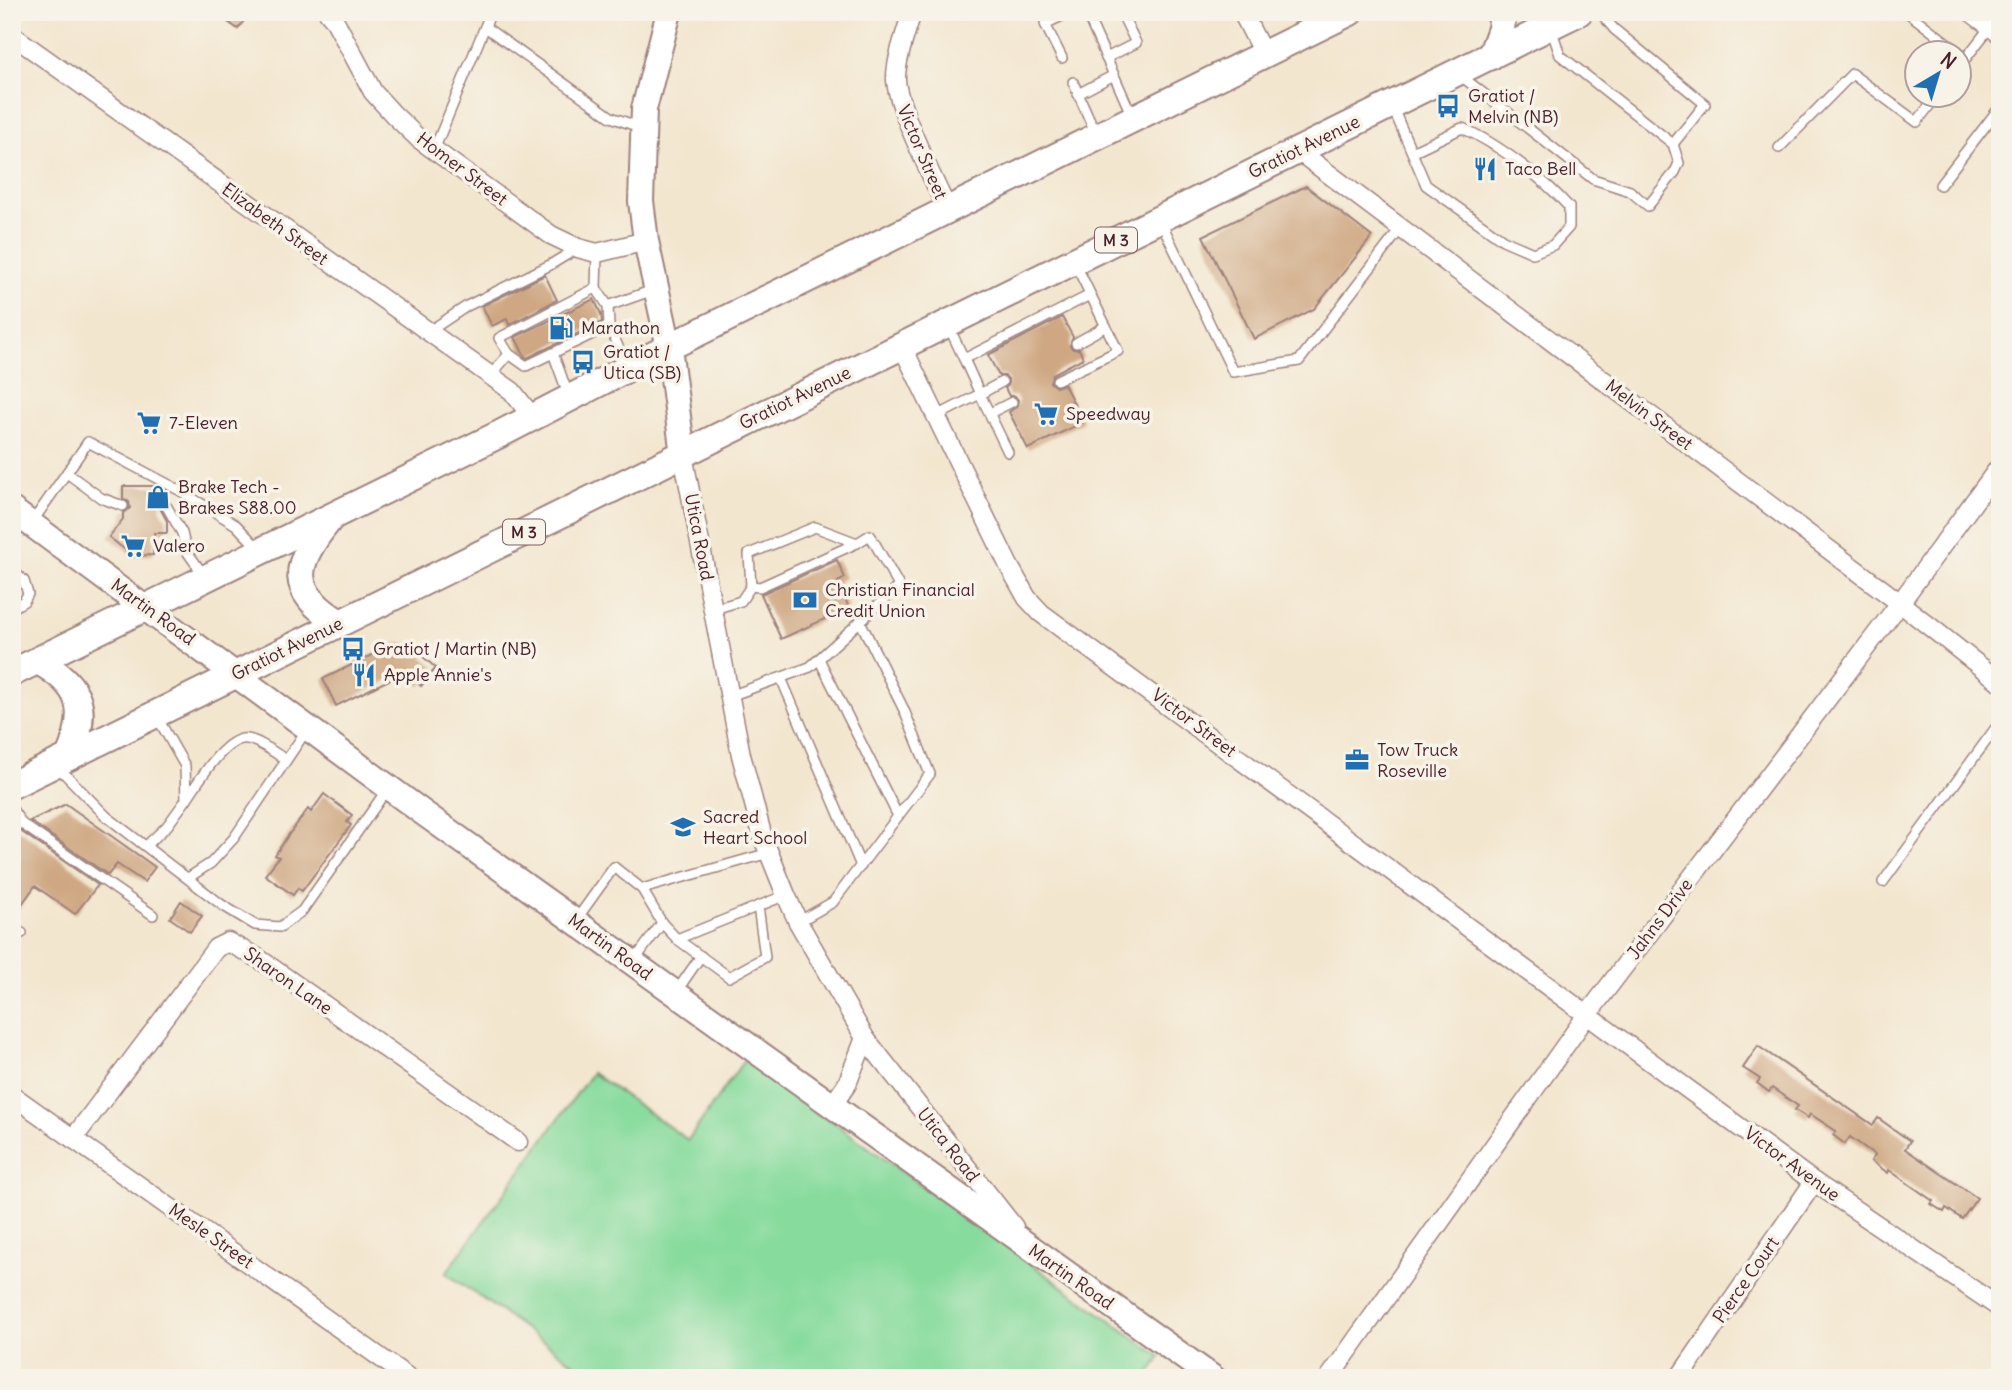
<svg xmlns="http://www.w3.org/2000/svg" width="2012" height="1390" font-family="Delius,sans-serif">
<rect width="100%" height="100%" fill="#f7f3e8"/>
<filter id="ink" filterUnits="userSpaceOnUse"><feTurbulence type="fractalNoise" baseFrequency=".0143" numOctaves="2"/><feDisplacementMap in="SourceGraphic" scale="14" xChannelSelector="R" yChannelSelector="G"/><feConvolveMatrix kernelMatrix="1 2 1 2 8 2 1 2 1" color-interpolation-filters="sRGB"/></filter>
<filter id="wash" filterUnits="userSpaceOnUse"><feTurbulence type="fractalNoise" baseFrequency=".00686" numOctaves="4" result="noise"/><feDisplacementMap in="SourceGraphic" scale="28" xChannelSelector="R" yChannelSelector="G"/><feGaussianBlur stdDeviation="1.57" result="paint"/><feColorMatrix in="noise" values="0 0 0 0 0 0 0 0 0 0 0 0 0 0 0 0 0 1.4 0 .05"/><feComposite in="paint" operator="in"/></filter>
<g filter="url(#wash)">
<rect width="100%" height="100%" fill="#f3e6cf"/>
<path fill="#87db9d" stroke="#687d64" stroke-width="2" d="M745 1059 1161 1357 1146 1378H595L446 1273 592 1073 688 1140Z"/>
<g id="blocks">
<g fill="#cfa883">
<path d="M214 12H250L238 29Z"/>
<path d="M1306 186 1372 237 1314 309 1254 339 1203 236Z"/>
<path d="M545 275 557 300 509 325 507 319 492 326 482 306Z"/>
<path d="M594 299 601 314 602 322 527 358 525 357 515 337Z"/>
<path d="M1062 317 1073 337 1070 346 1073 349H1079L1083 358 1053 374 1050 382 1056 387 1064 384 1083 422 1028 449 1009 412 1017 406 1018 400 1015 396H1009L1005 388 1008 385V379L1005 376H999L988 355Z"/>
<path d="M123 486H155L166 491V500L161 503 160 508 167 521V533H154L153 555 133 556 109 537 123 519V513L130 508 129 502 123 499Z"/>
<path d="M837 560 845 578 838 582 849 608 781 639 761 594Z"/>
<path d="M407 643 436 668 421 686 405 672 336 706 323 679 394 644Z"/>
<path d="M324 794 352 815 347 822 351 825 302 891 298 888 293 895 265 875 279 857 275 855 287 837 308 809 311 812Z"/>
<path d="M66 804 155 867 144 882 117 864 108 875 30 821Z"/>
<path d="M16 828 98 885 75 914 35 886 12 918V830Z"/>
<path d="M181 901 202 916 190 932 170 918Z"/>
<path d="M1758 1046 1873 1125 1878 1118 1910 1141 1905 1149 1977 1198 1962 1219 1946 1208 1944 1212 1931 1204 1933 1201 1889 1170 1888 1173 1871 1161 1875 1155 1850 1137 1845 1144 1833 1135 1836 1131 1810 1114 1808 1118 1795 1110 1798 1106 1772 1088 1769 1092 1757 1083 1760 1079 1743 1068Z"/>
</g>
</g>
</g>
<g filter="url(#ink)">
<use href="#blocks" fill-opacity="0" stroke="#9e827d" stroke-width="2"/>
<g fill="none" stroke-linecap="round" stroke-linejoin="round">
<g stroke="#9e827d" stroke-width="12">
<g id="lane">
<path d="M1086 12 1132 116"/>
<path d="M1600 12 1614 29 1705 104 1673 144"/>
<path d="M1907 12 1959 52"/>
<path d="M485 27 611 117 642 128"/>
<path d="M1062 58 1045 24 1070 12"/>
<path d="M1106 58 1136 43 1121 12"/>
<path d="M1966 58 1990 27"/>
<path d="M1461 76 1593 179 1630 191 1648 206 1675 172 1679 163 1673 144 1560 55 1551 28"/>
<path d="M1073 82 1096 134"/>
<path d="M1078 94 1114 75"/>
<path d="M1392 106 1426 185 1503 240 1533 253 1553 245 1569 227V207C1544 179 1497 143 1462 128L1412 152"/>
<path d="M1779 148 1852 74 1917 122 1938 94"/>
<path d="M434 150 491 12"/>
<path d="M1940 185 2000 107"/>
<path d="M1160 220 1233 372 1299 361 1401 228"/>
<path d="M597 253 596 288 608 306 609 326 627 367"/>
<path d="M608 306 656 289"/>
<path d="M949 327 964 359 1090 295"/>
<path d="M428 332 467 306 550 265 578 248"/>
<path d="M1076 343 1106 326"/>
<path d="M553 353 568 394"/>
<path d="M509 354 526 366 609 326"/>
<path d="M964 359 980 394 1002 382"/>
<path d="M490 376 509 354 499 338 596 288"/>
<path d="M1057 380 1118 351 1075 263"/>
<path d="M990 413 1012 402"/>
<path d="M937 416 980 394 1008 452"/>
<path d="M67 473 101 498 123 506"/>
<path d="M167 507 182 533 186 550 205 577"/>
<path d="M33 521 88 442 179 490 236 525 260 550"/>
<path d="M12 570 24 581 28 594 24 601 12 608"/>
<path d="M751 586 760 587 857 543"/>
<path d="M714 609 741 601 751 586 749 554 815 527 857 543 870 535 899 586 810 667 730 696"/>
<path d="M819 659 898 816"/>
<path d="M781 678 861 866"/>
<path d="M56 765 106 816 222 905 255 925 280 927 302 911 388 788"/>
<path d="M186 800C197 784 225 736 247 739 260 741 275 753 286 760"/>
<path d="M12 809 22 824 153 915"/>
<path d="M146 846 167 826 186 800 185 766 157 717"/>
<path d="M188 878 211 863 234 838 306 731"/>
<path d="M1883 882 2000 722"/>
<path d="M758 906 765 957 729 977 677 939 662 923 642 889 769 853"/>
<path d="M576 920 614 867 642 889"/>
<path d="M798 922 833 902 930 774 904 710 860 621"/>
<path d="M12 928 22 933"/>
<path d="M677 939 786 895"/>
<path d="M634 961 662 923"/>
<path d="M676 992 701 956"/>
</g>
</g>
<g stroke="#9e827d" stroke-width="21">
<g id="street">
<path d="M328 12 334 19 373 92 393 114 419 139 551 235 578 248 597 253 646 241"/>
<path d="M912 12C906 33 897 55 896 76 894 102 935 182 947 209"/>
<path d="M1242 12 1264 55"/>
<path d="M1971 12 2000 34"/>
<path d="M12 35 512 391 533 418"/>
<path d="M1297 150 1900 603 2000 682"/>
<path d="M902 346 1009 566 1027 598 1041 613 1814 1182 2000 1308"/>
<path d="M683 455 741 755 763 838 786 895 798 922 865 1038 1014 1227"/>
<path d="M12 1095 409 1378"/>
<path d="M832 1106 847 1084 865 1038"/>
<path d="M73 1139 216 948 228 942 258 958 518 1142"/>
<path d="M1329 1378 1587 1015 1900 603 2000 466"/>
<path d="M1679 1378 1814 1182"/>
</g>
</g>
<g stroke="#9e827d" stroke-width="28">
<g id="secondary">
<path d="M669 12 644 109 641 201 646 241 669 347 683 455"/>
<path d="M12 510 422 812 1213 1378"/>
</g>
</g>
<g stroke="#9e827d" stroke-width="30">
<g id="primary">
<path d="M1491 56 1501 29 1503 12"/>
<path d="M329 520C293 564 287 591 340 623"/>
<path d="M38 661C83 686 89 710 69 757"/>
<path d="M12 673 500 434 669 347 1350 12"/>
<path d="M12 785 1579 12"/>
</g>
</g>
<use href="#lane" stroke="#fff" stroke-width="9"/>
<use href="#street" stroke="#fff" stroke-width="18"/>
<use href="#secondary" stroke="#fff" stroke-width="24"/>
<use href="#primary" stroke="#fff" stroke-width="26"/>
</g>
</g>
<defs>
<g id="bus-bare" transform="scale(1.89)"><path d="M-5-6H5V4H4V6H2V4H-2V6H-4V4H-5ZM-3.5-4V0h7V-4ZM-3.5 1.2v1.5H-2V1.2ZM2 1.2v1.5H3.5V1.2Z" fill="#1f6fb2" stroke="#f7f3e8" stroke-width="2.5" paint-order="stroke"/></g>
<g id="restaurant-bare" transform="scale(1.89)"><path d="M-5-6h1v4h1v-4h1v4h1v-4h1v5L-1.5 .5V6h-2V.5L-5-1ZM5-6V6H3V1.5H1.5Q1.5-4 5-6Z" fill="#1f6fb2" stroke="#f7f3e8" stroke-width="2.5" paint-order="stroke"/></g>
<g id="fuel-bare" transform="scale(1.89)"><path d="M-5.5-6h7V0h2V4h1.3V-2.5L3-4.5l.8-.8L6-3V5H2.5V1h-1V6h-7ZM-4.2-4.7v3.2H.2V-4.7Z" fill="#1f6fb2" stroke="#f7f3e8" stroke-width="2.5" paint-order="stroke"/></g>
<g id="supermarket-bare" transform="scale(1.89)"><path d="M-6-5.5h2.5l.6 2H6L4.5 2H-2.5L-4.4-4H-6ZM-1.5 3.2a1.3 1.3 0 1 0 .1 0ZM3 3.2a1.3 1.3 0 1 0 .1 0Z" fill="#1f6fb2" stroke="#f7f3e8" stroke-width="2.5" paint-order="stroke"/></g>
<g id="shop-bare" transform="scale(1.89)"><path d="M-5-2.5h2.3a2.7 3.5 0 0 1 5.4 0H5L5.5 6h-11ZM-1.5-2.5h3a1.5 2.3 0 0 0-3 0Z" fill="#1f6fb2" stroke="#f7f3e8" stroke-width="2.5" paint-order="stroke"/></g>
<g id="bank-bare" transform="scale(1.89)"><path d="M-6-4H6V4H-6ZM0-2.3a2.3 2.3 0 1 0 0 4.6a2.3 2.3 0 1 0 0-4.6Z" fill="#1f6fb2" stroke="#f7f3e8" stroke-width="2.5" paint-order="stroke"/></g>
<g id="office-bare" transform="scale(1.89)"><path d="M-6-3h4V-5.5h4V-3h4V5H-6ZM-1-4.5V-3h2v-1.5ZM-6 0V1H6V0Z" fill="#1f6fb2" stroke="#f7f3e8" stroke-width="2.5" paint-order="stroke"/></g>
<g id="school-bare" transform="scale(1.89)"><path d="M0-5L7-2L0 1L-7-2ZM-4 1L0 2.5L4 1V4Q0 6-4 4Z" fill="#1f6fb2" stroke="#f7f3e8" stroke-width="2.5" paint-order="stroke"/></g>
</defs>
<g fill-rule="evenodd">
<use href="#bus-bare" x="1448" y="106"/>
<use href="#restaurant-bare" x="1485" y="169"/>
<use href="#fuel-bare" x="561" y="328"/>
<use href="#bus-bare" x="583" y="362"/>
<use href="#supermarket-bare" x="1046" y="414"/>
<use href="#supermarket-bare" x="149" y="423"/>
<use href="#shop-bare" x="158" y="497"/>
<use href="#supermarket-bare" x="133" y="546"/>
<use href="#bank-bare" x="805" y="600"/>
<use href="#bus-bare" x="353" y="649"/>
<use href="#restaurant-bare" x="364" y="675"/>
<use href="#office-bare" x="1357" y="760"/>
<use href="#school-bare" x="683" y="827"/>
</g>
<g text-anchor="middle" stroke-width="7" stroke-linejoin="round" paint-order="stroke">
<g fill="#f7f3e8" stroke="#7e5f64" stroke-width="2">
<rect x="1095" y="227.5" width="42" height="25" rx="5"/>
<rect x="503" y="519.5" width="42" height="25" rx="5"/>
</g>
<g font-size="16" font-weight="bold" fill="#4a1f2b">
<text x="1116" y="246">M 3</text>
<text x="524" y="538">M 3</text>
</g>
<g font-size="18" fill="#4a1f2b" stroke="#f7f3e8" text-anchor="start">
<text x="1468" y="102">Gratiot /<tspan x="1468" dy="21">Melvin (NB)</tspan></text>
<text x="1505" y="175">Taco Bell</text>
<text x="581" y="334">Marathon</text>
<text x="603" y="358">Gratiot /<tspan x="603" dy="21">Utica (SB)</tspan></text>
<text x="1066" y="420">Speedway</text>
<text x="169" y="429">7-Eleven</text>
<text x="178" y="493">Brake Tech -<tspan x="178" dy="21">Brakes S88.00</tspan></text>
<text x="153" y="552">Valero</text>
<text x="825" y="596">Christian Financial<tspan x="825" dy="21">Credit Union</tspan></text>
<text x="373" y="655">Gratiot / Martin (NB)</text>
<text x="384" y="681">Apple Annie's</text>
<text x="1377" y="756">Tow Truck<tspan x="1377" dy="21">Roseville</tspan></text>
<text x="703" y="823">Sacred<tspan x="703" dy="21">Heart School</tspan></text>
</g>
<g font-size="18" fill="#4a1f2b" stroke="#f7f3e8">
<text transform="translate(1304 147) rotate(-26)" y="6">Gratiot Avenue</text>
<text transform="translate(922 152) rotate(67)" y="6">Victor Street</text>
<text transform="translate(462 169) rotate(37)" y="6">Homer Street</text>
<text transform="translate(275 224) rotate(36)" y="6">Elizabeth Street</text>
<text transform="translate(795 398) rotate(-26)" y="6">Gratiot Avenue</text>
<text transform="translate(1649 415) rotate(37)" y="6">Melvin Street</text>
<text transform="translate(699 537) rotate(79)" y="6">Utica Road</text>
<text transform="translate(153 612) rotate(36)" y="6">Martin Road</text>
<text transform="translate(287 649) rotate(-26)" y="6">Gratiot Avenue</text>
<text transform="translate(1194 723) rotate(37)" y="6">Victor Street</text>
<text transform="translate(1660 919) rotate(-53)" y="6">Jahns Drive</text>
<text transform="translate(610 947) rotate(36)" y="6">Martin Road</text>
<text transform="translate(288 981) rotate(35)" y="6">Sharon Lane</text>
<text transform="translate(948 1145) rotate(52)" y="6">Utica Road</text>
<text transform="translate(1792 1164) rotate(36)" y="6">Victor Avenue</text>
<text transform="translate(211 1236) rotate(35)" y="6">Mesle Street</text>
<text transform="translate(1071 1277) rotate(35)" y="6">Martin Road</text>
<text transform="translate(1746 1280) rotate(-55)" y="6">Pierce Court</text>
</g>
</g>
<rect width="2012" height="1390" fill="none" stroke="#f7f3e8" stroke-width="42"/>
<g transform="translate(1938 74) rotate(38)"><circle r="33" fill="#f7f3e8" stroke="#b29e9c" stroke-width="2"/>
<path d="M0-5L12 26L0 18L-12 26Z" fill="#1f6fb2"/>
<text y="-10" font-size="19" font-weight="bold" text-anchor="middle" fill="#4a1f2b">N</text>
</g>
</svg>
